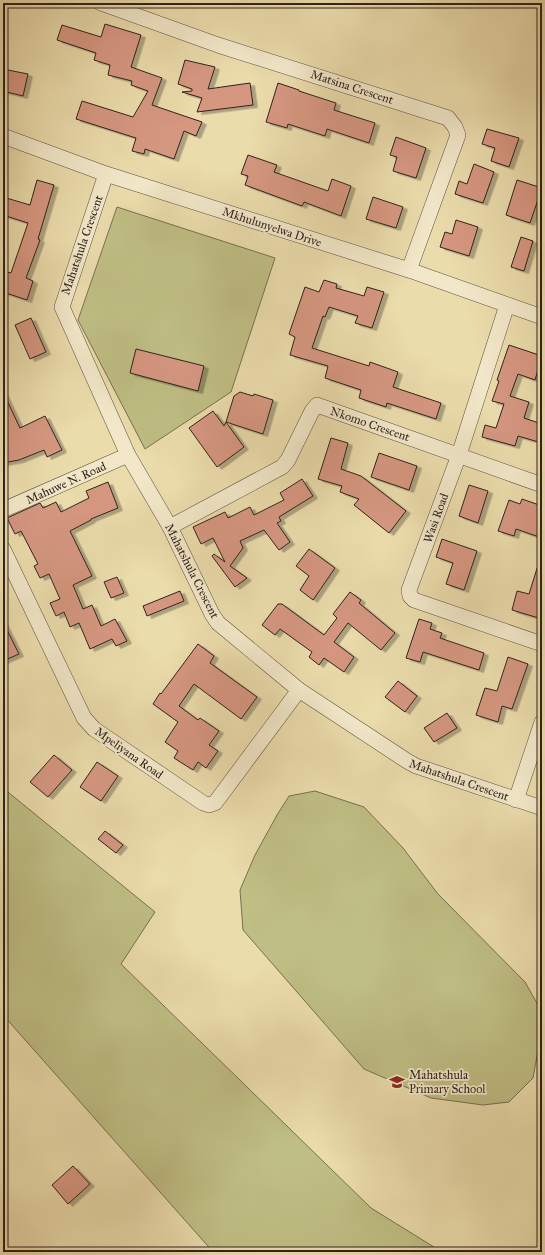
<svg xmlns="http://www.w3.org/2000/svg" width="545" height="1255" font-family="'IM FELL Great Primer',serif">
<defs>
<filter id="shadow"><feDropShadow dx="4.5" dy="2.5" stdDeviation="0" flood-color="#0004"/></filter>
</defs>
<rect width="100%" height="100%" fill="#ebdcac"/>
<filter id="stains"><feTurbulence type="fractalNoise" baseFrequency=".005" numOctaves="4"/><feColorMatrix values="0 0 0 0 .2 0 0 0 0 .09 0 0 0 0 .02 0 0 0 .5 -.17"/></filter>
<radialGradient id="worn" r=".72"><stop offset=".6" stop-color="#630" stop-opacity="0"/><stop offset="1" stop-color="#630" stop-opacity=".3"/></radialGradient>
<g fill="#bfbe84" stroke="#787050">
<path d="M117 207 275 258 231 392 145 449 78 320Z"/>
<path d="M3 788 155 912 121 964 371 1208 442 1252H214L207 1245 3 1015Z"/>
<path d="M315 791 364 807 403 848 438 894 525 982 542 1012V1028L533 1078 509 1102 483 1105 431 1098 364 1069 243 930 240 890 255 855 277 815 289 796Z"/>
</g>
<g fill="#d69781" stroke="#30221c" filter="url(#shadow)">
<path d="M105 24 141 35 131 67 162 78 152 105 202 122 196 136 184 131 174 159 145 149 144 154 132 151 136 138 76 119 82 101 133 117 148 91 131 85 132 81 108 75 110 65 94 60 96 53 57 40 62 25 101 37Z"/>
<path d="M185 60 215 67 208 89 250 83 253 105 197 112 202 98 182 92 192 91V89L178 84Z"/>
<path d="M3 69 28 74 23 96 3 91Z"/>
<path d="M278 83 299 90V91L336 103 334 110 375 123 369 143 327 129 325 136 288 124 287 128 266 122Z"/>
<path d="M487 129 519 138 509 167 491 161 495 148 482 144Z"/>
<path d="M396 137 426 148 416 178 393 171 397 157 390 155Z"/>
<path d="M248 155 277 165 274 172 328 191 332 179 351 186 341 216 304 202 302 206 245 185 248 176 241 174Z"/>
<path d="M474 164 494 172 483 203 455 194 459 181 467 184Z"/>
<path d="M37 180 54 185 38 239 40 240 26 278 33 281 27 300 3 292V271L11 273 28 223 3 215V197L30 205Z"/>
<path d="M517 180 542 188 530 223 506 215Z"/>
<path d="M373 197 403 207 396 228 366 219Z"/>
<path d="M456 220 478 227 469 256 440 247 445 232 452 234Z"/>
<path d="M521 237 533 241 524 271 511 267Z"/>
<path d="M324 280 337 284 336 288 364 296 367 287 384 292 372 328 355 323 358 316 329 307 325 317 323 316 312 348 369 366 370 362 398 372 393 387 441 403 436 419 387 403 386 407 359 398 361 390 325 378 328 366 290 355 295 337 289 334 305 287 319 292Z"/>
<path d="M31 318 46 352 30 359 15 325Z"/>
<path d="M509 345 542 356 535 380 518 374 510 396 529 402 524 418 542 424V443L518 436 515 446 482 437 485 425 496 428 504 404 492 401 499 381 497 380Z"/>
<path d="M136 349 204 366 198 391 130 373Z"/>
<path d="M3 392 20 428 45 416 62 450 47 457 44 450 19 460 3 463Z"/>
<path d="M240 392 253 396 254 394 273 400 263 434 226 422 234 396Z"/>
<path d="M213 411 224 426 226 422 244 447 217 467 189 428Z"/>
<path d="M331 438 348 443 341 469 361 476 406 511 389 533 354 505 359 499 340 492 342 486 318 479Z"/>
<path d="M379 453 417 466 409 490 371 477Z"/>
<path d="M302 479 313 496 279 517 281 521 277 523 290 542 279 550 264 530 240 541 243 548 230 566 247 578 235 587 212 556 214 554 225 562 213 538 201 544 193 527 225 512 228 518 250 507 254 515 284 500 280 493Z"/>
<path d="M108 482 118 508 91 519V520L70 531 92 576 73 585 83 609 92 605 101 626 115 619 127 641 116 646 112 639 90 649 79 623 70 627 64 612 56 616 50 603 60 599 49 574 40 578 34 566 38 564 21 531 15 534 7 518 40 503 43 508 56 502 61 512 89 498 86 491Z"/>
<path d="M469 485 488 491 478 523 459 516Z"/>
<path d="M522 499 542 506V538L516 529 514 536 498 531 509 500 520 504Z"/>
<path d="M442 539 477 551 464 590 446 584 453 563 436 557Z"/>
<path d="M309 549 335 568 313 600 300 590 309 576 296 566Z"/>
<path d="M539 562 542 563V619L512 610 517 591 529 594Z"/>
<path d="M117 577 124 593 111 598 104 582Z"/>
<path d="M180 591 184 601 147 616 143 606Z"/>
<path d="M350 592 361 600 359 603 395 633 381 650 348 623 334 642 354 657 344 672 324 658 319 665 309 657 312 652 280 629 275 635 262 625 278 604H282L324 635 337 618 333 614Z"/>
<path d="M419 619 432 623 430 629 442 633 440 638 484 653 479 670 423 652 420 662 406 658Z"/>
<path d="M3 622 19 654 3 661Z"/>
<path d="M198 644 214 656 210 663 257 697 241 719 194 684 179 706 198 720 200 718 219 731 209 745 218 751 206 768 198 762 193 770 174 758 178 751 165 742 178 722 153 704 160 693 161 694Z"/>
<path d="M508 657 528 664 512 709 502 706 498 722 476 715 485 688 497 691Z"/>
<path d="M398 681 417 696 405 712 385 697Z"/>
<path d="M447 713 457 728 434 742 424 728Z"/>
<path d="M54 755 72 770 48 797 30 782Z"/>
<path d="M97 762 118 776 101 801 80 787Z"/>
<path d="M105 831 123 845 116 853 98 839Z"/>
<path d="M73 1166 90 1184 68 1204 52 1185Z"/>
</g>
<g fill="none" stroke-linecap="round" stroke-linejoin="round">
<g stroke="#5f5040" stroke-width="16">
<g id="minor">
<path d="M101 3 218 45 448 118 455 127 458 135 409 270"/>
<path d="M3 136 106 174 409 270 542 317"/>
<path d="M106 174 62 307 128 455 170 527 212 614 218 623 299 690 407 761 416 766 542 808"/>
<path d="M507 305 459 455 409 590 410 596 414 600 542 644"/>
<path d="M3 510 128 455"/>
<path d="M170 527 282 467 288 460 312 411 317 405 542 485"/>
<path d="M3 549 84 718 94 729 203 803 209 805 215 803 299 690"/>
<path d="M516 800 542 722"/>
</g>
</g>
<use href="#minor" stroke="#f2e8c9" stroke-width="15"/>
</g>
<defs>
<g id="school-bare" transform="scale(1.2)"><path d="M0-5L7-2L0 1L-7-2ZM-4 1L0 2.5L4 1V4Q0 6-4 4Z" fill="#8f2418" stroke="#f2e8c9" stroke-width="2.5" paint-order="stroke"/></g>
</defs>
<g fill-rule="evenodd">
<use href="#school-bare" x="397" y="1082"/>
</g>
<g text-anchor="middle" stroke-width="3.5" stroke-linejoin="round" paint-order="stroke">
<g font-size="12" fill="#30221c" stroke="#f2e8c9">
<text transform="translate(352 87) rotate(18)" y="4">Matsina Crescent</text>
<text transform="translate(272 227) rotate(18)" y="4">Mkhulunyelwa Drive</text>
<text transform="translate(82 245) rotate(-71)" y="4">Mahatshula Crescent</text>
<text transform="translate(370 424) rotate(19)" y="4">Nkomo Crescent</text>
<text transform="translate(66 483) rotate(-24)" y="4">Mahuwe N. Road</text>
<text transform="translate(436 518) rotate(-70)" y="4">Wasi Road</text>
<text transform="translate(192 571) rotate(63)" y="4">Mahatshula Crescent</text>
<text transform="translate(129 753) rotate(35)" y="4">Mpeliyana Road</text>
<text transform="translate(459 780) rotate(19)" y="4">Mahatshula Crescent</text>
</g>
<g font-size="12" fill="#30221c" stroke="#f2e8c9" text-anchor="start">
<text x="409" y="1079">Mahatshula<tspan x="409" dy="14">Primary School</tspan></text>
</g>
</g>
<rect width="545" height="1255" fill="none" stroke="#ebdcac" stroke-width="16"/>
<rect x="4" y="4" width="537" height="1247" fill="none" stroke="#30221c" stroke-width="2"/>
<rect x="8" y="8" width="529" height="1239" fill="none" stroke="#30221c"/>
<rect width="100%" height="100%" filter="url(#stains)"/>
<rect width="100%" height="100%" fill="url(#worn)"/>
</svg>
